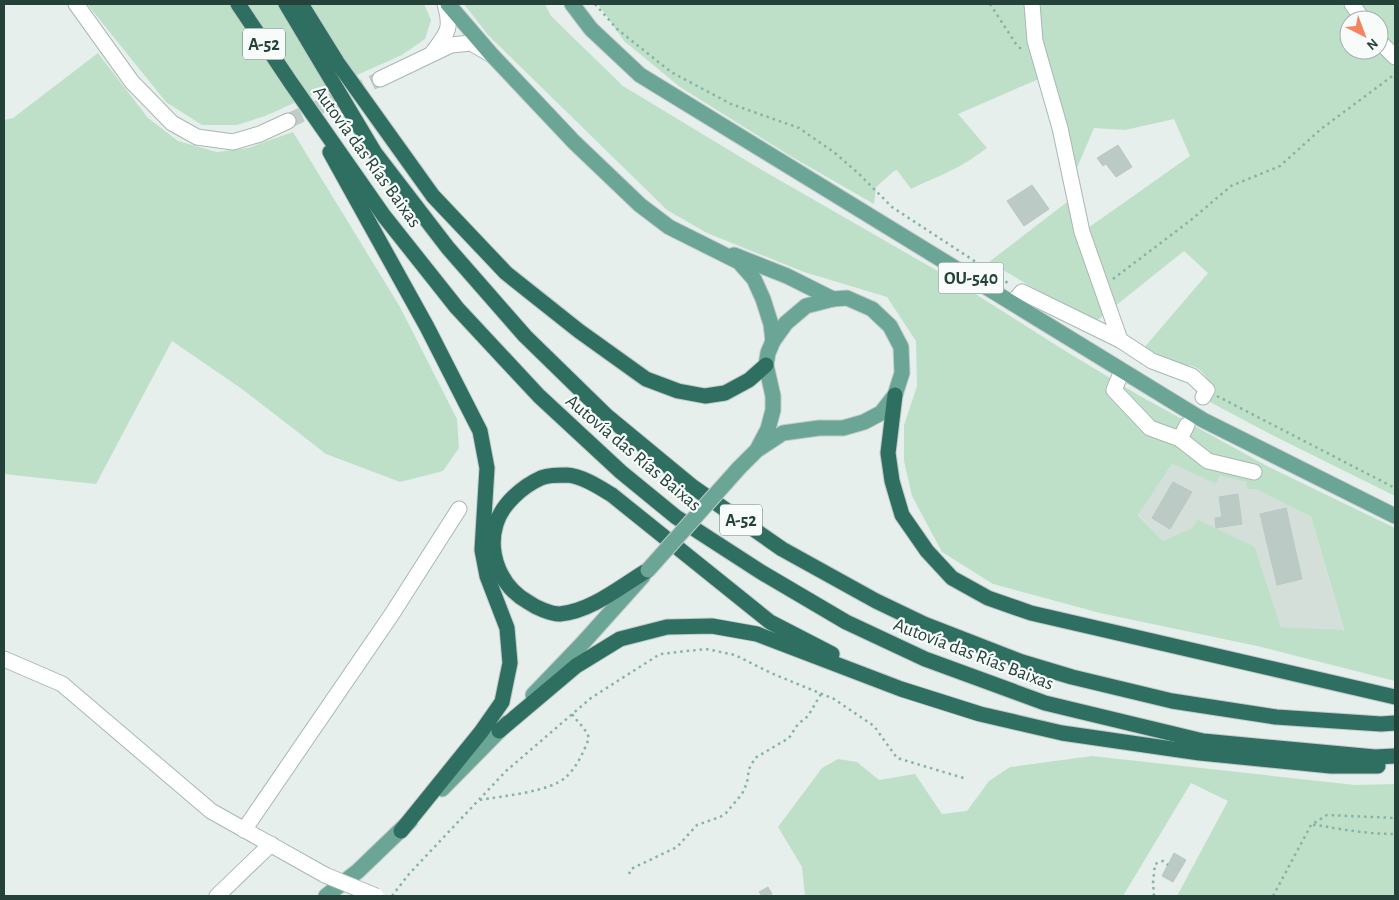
<svg xmlns="http://www.w3.org/2000/svg" width="1399" height="900" font-family="'Alegreya Sans',sans-serif">
<rect width="100%" height="100%" fill="#e6efeb"/>
<path fill="#d4dfda" d="M1172 464 1216 484 1220 476 1246 482 1311 517 1344 631 1281 627 1255 547 1193 528 1163 541 1138 514Z"/>
<g fill="#bfe0c8" fill-rule="evenodd">
<path d="M87 4H424L431 20 425 39 402 55 265 116 237 125H202L166 102Z"/>
<path d="M464 4H545L551 16 623 86 762 170 955 281 1067 352 1140 396 1269 467 1395 528V681L1257 646 1100 613 993 584 942 552 912 496 904 461V425L917 386 916 341 887 297 804 272 707 233 667 210 488 35ZM1172 464 1216 484 1220 476 1246 482 1247 489H1257L1311 517 1344 630 1281 627 1255 547 1198 520 1192 528 1163 541 1138 515Z"/>
<path d="M598 4H1395V496L1274 436 1208 401 1212 386C1196 360 1194 369 1169 361 1160 358 1152 353 1143 349L1208 273 1184 251 1094 323 989 262 1071 199 1088 228 1190 156 1174 119 1125 130 1094 128 1074 175 1041 78 958 114 987 148C975 157 963 165 950 171 937 178 924 182 911 189L897 170 894 171 876 187 874 204 792 157 680 87 624 41ZM1349 20H1379V50H1349Z"/>
<path d="M98 53 148 118 178 141 217 152 248 148 293 132 400 307 457 419 459 448 443 471 400 482 326 454 242 389 172 341 96 484 4 474V120L13 118Z"/>
<path d="M1092 756 1355 785 1395 784V896H1177L1228 801 1191 783 1123 896H805L802 867 778 827 822 768 838 759 857 762 879 780 915 774 942 814 967 811 989 781 1010 767Z"/>
</g>
<g fill="#bbcac4" stroke="#b8c9c2">
<path d="M1118 145 1132 167 1116 177 1106 164 1103 166 1097 158Z"/>
<path d="M1032 185 1049 209 1024 226 1007 201Z"/>
<path d="M1173 482 1192 492 1170 529 1152 518Z"/>
<path d="M1238 494 1242 524 1216 528 1215 518 1222 517 1219 497Z"/>
<path d="M1286 508 1302 579 1277 585 1260 514Z"/>
<path d="M1174 853 1186 860 1173 882 1162 876Z"/>
<path d="M768 887 772 894 767 896H762L759 892Z"/>
</g>
<g fill="none" stroke-linecap="round" stroke-linejoin="round">
<path stroke="#bfccc8" stroke-width="15" stroke-dasharray="15 8" stroke-linecap="butt" d="M288 121 380 79"/>
<g stroke="#a8b8b2" stroke-width="17">
<g id="minor">
<path d="M76 4 132 82 172 123 197 137 233 142 260 134 288 121"/>
<path d="M1032 4 1035 41 1060 128 1082 232 1120 340 1152 361 1192 376 1207 390 1203 397"/>
<path d="M1352 4 1363 20"/>
<path d="M1379 41 1395 57"/>
<path d="M433 52C448 32 452 29 445 4"/>
<path d="M380 79 451 45 471 43 490 54"/>
<path d="M1012 303 1022 292 1120 340"/>
<path d="M1122 371 1114 390 1150 428 1180 439 1208 461 1254 472"/>
<path d="M1180 439 1187 425"/>
<path d="M4 659 62 684 211 811 325 875"/>
<path d="M244 830 392 614 459 509"/>
<path d="M217 896 271 844"/>
</g>
</g>
<g stroke="#c2cac8" stroke-width="17">
<g id="major">
<path d="M448 4 491 54 574 142 640 205 669 227 739 262 754 279 763 299 771 324 773 341"/>
<path d="M572 4 591 29 640 75 1203 420 1395 516"/>
<path d="M734 255 787 276 833 299"/>
<path d="M739 468 757 450 768 429 773 410V396L766 365 768 353 773 341 786 323 806 306 833 299 847 298 872 309 890 326 901 347 902 373 895 395 881 413 864 422 843 428H819L783 433 757 450"/>
<path d="M533 695 582 644 643 576"/>
<path d="M442 789 507 723"/>
<path d="M326 896 358 871 410 821"/>
</g>
</g>
<g stroke="#c2cac8" stroke-width="17">
<g id="highway">
<path d="M238 4 291 83 384 216 457 308 539 396 621 472 676 517 761 572 846 622 925 659 1045 703 1203 741 1375 757 1395 756"/>
<path d="M286 4 375 153 448 248 525 336 607 416 693 487 782 549 876 601 924 624 1022 662 1072 677 1172 701 1276 717 1381 724 1395 723"/>
<path d="M301 4 337 62 433 196 506 273 579 331 646 379 678 391 705 396 725 393 749 380 766 365"/>
<path d="M330 152 427 327 480 431 487 468 482 550 487 576 507 628 510 663 502 702 481 732 401 831"/>
<path d="M895 395 888 453 892 481 902 515 927 551 952 578 988 598 1031 613 1395 697"/>
<path d="M648 570C621 586 592 611 560 614 550 614 535 607 528 602 501 587 487 554 496 524 502 504 523 486 541 478 547 475 560 475 567 475 582 476 599 487 612 495L770 622 832 654"/>
<path d="M499 731 576 666 620 639 667 627 712 626 757 634 901 689 980 714 1062 733 1200 753 1331 766H1378"/>
</g>
</g>
<g stroke="#86b3a5" stroke-width="2.5" stroke-dasharray="2.5 4" stroke-linecap="butt">
<path d="M595 4 617 29 671 72 731 104 799 128 835 153 858 173 892 207 1008 283"/>
<path d="M990 4 1016 44 1023 51"/>
<path d="M1113 279 1191 220 1231 186 1280 166 1321 129 1395 74"/>
<path d="M1217 396 1395 488"/>
<path d="M480 800C502 796 550 792 566 777 577 767 584 751 589 738 585 727 578 723 572 714"/>
<path d="M1313 825C1323 825 1330 828 1340 829 1358 832 1377 834 1395 834"/>
<path d="M629 874 631 869 677 847 697 825 720 817 726 813 742 794 747 783 749 769 755 758 789 738 798 724 808 716 821 694"/>
<path d="M392 896 409 874 506 771 591 698 660 654 706 649 735 655 771 673 834 699 874 726 897 758 967 779"/>
<path d="M1154 896 1153 883 1155 864 1163 861 1168 865"/>
<path d="M1273 896 1311 825 1327 815 1395 818"/>
</g>
<use href="#minor" stroke="#fff" stroke-width="15"/>
<use href="#major" stroke="#6aa596" stroke-width="15"/>
<use href="#highway" stroke="#2f6f62" stroke-width="15"/>
<g stroke="#a8b8b2" stroke-width="17" stroke-linecap="butt">
<path id="minor-bridge" d="M325 875 376 896"/>
</g>
<g stroke="#c2cac8" stroke-width="17" stroke-linecap="butt">
<path id="major-bridge" d="M648 570 739 468"/>
</g>
<use href="#minor-bridge" stroke="#fff" stroke-width="15"/>
<use href="#major-bridge" stroke="#6aa596" stroke-width="15"/>
</g>
<g text-anchor="middle" stroke-width="4.5" stroke-linejoin="round" paint-order="stroke">
<g fill="#f7fbf9" stroke="#637a73" stroke-width="1">
<rect x="243" y="28.5" width="42" height="31" rx="4"/>
<rect x="938.5" y="262.5" width="65" height="31" rx="4"/>
<rect x="720" y="504.5" width="42" height="31" rx="4"/>
</g>
<g font-size="18" font-weight="bold" fill="#24423a">
<text x="264" y="50">A-52</text>
<text x="971" y="284">OU-540</text>
<text x="741" y="526">A-52</text>
</g>
<g font-size="19" fill="#24423a" stroke="#f7fbf9">
<text transform="translate(368 156) rotate(54)" y="7">Autovía das Rías Baixas</text>
<text transform="translate(634 452) rotate(40)" y="7">Autovía das Rías Baixas</text>
<text transform="translate(974 653) rotate(21)" y="7">Autovía das Rías Baixas</text>
</g>
</g>
<rect width="1399" height="900" fill="none" stroke="#24423a" stroke-width="10"/>
<g transform="translate(1364 35) rotate(138)"><circle r="24" fill="#f7fbf9" stroke="#a3b1ad"/>
<path d="M0-4L9 19L0 12L-9 19Z" fill="#f4845f"/>
<text y="-8" font-size="14" font-weight="bold" text-anchor="middle" fill="#24423a">N</text>
</g>
</svg>
